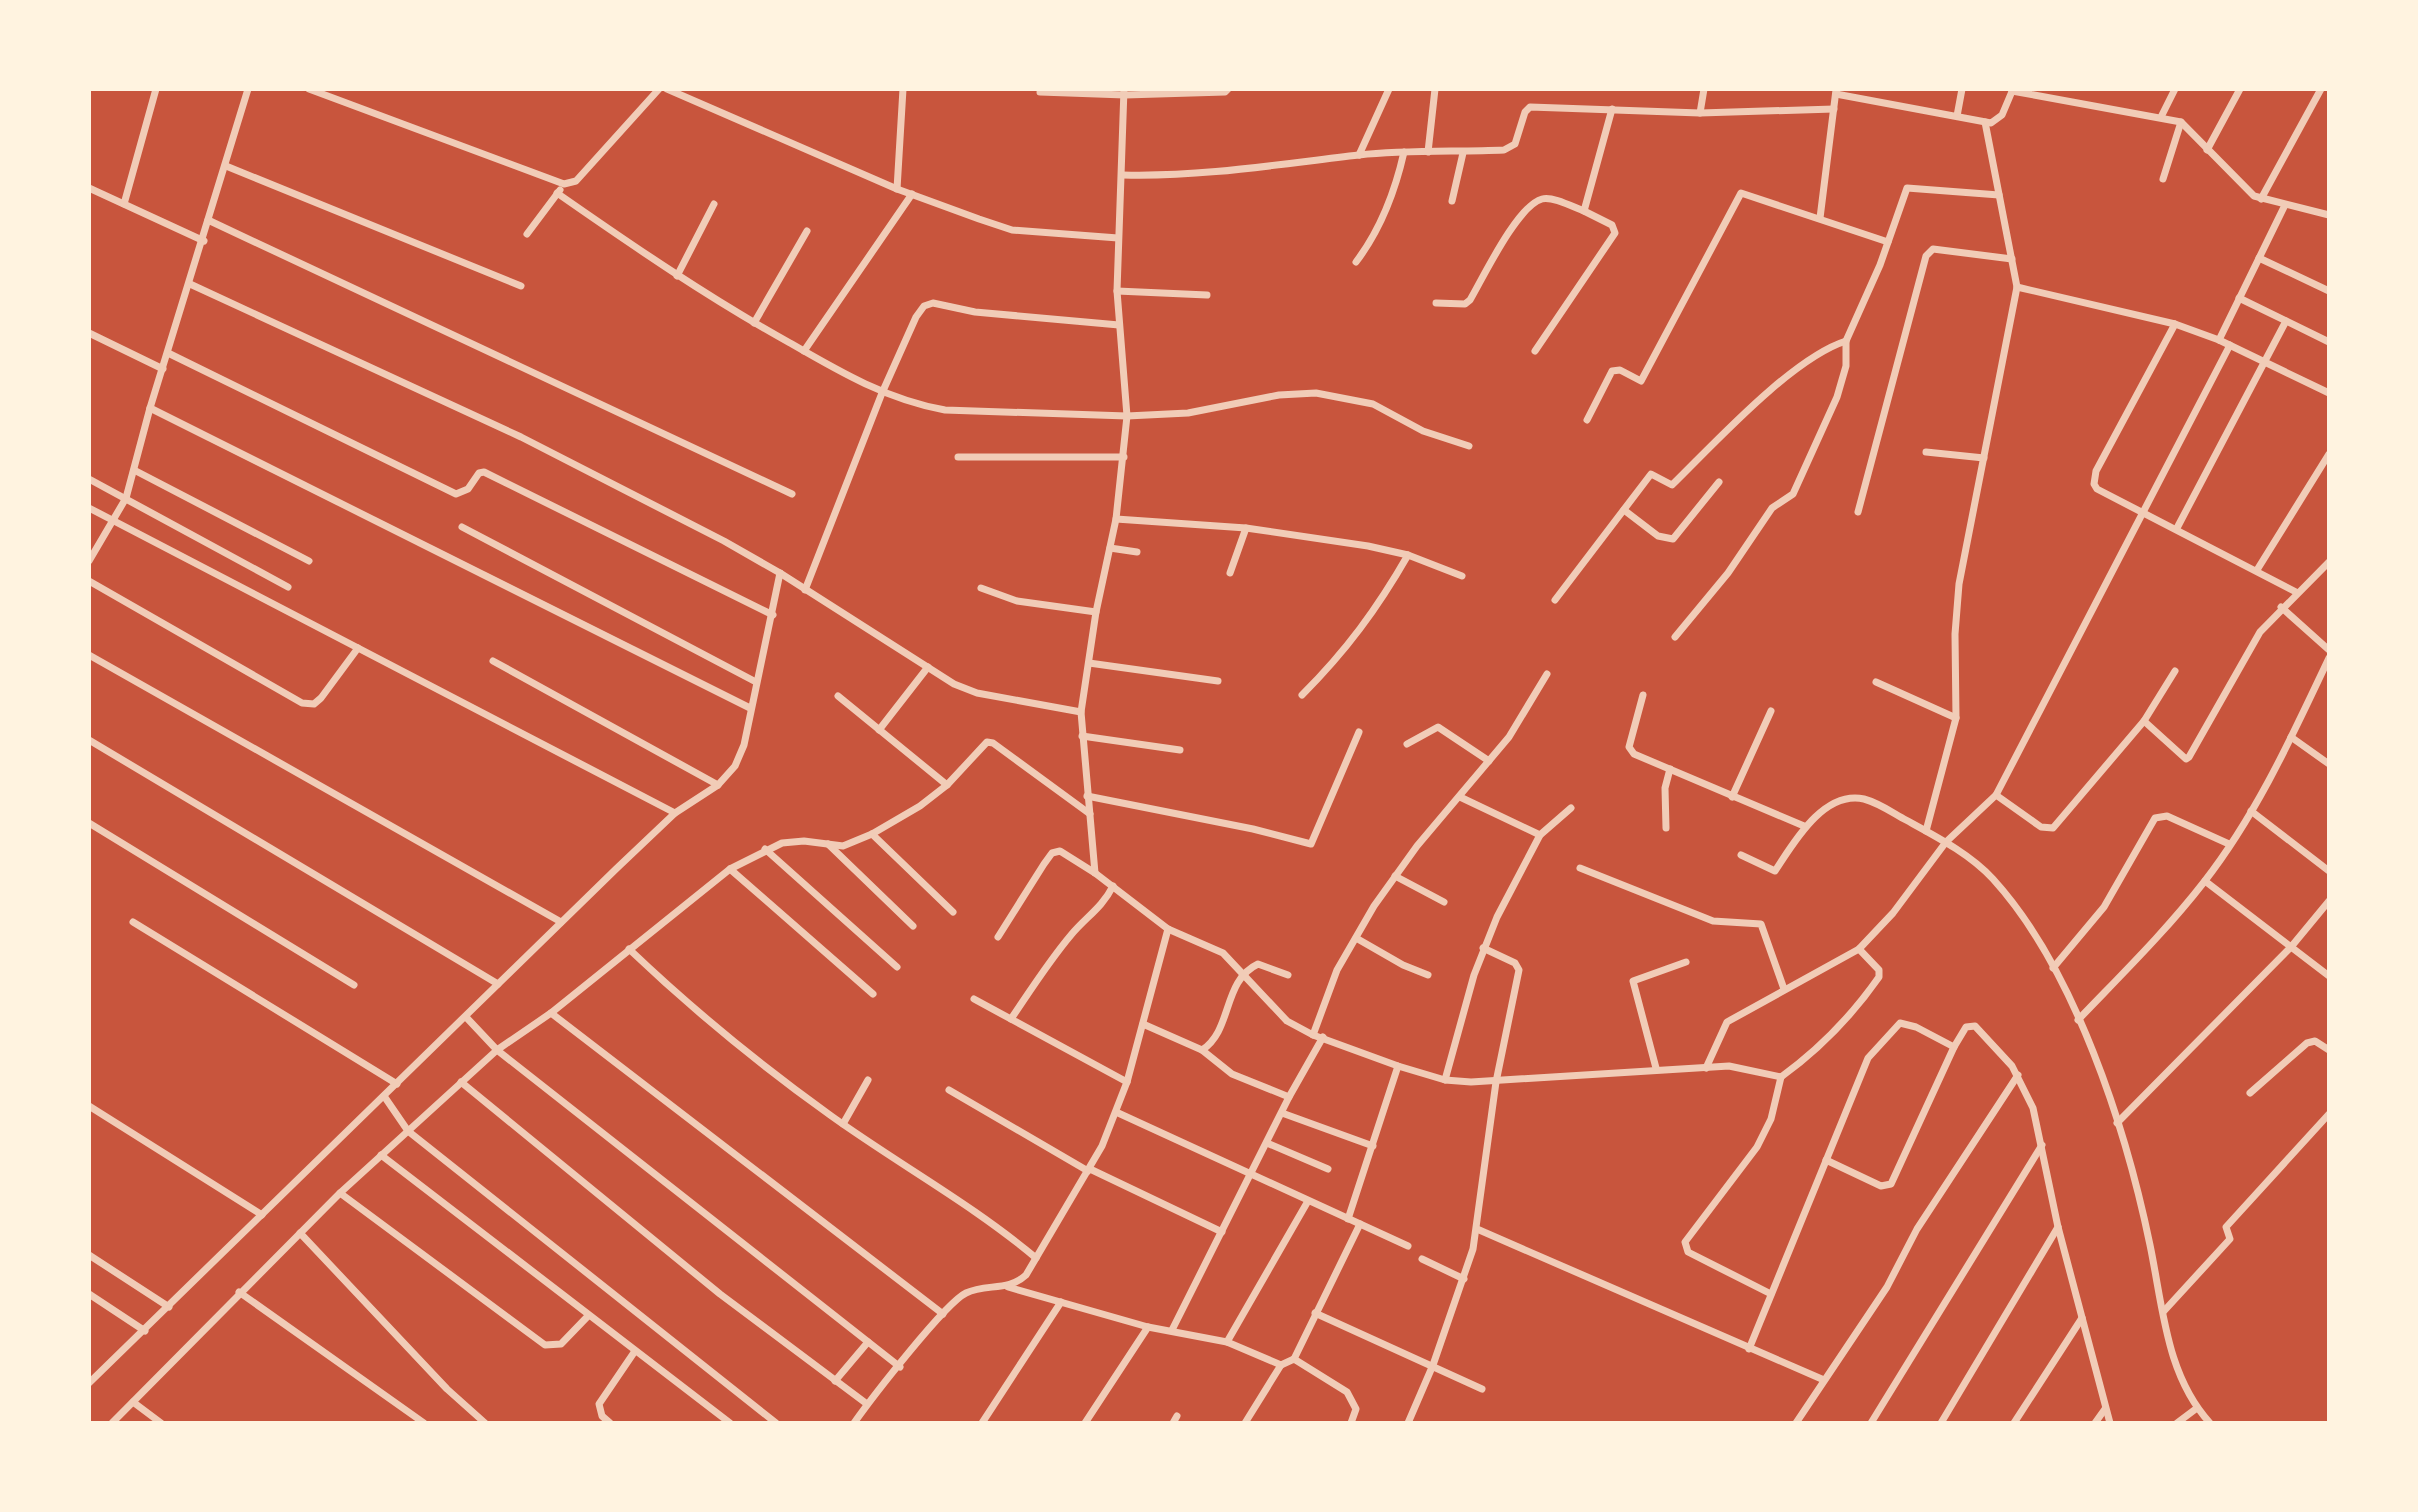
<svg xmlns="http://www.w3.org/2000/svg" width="2418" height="1512" font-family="Spectral,serif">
<rect width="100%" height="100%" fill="#c8553d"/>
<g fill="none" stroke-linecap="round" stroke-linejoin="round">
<g stroke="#f1ccb7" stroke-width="7">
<path d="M309 89 564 184 576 181 659 89"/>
<path d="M667 89 897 189 979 219 1012 230 1118 238"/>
<path d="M2012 91 2181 122 2254 196 2329 215"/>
<path d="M1040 92 1125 95 1225 92 1228 89"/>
<path d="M1836 94 1991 123 2002 115 2013 89"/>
<path d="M1700 113 1704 89"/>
<path d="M1957 116 1962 89"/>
<path d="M2161 117 2175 89"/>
<path d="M2207 150 2240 89"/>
<path d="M1428 152 1435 89"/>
<path d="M1359 155 1389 89"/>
<path d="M226 166 521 286"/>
<path d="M1123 175C1203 177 1280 164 1359 155 1407 150 1456 152 1504 150L1515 144 1525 112 1530 107 1700 113 1834 109"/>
<path d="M2163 179 2181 122"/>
<path d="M89 188 204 241"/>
<path d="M897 189 903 89"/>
<path d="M557 193C633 246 709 298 790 343 840 372 888 400 945 410L1127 416 1188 413 1279 395 1316 393 1373 404 1423 431 1469 446"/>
<path d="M2261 199 2321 89"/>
<path d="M1452 201 1463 153"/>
<path d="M124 204 156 89"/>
<path d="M1820 218 1836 90"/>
<path d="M208 220 792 494"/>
<path d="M527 234 560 190"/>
<path d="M2259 258 2329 291"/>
<path d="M1356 262C1381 229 1395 192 1404 152"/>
<path d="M677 276 714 204"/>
<path d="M190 284 521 437 724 541 780 573 954 684 977 693 1081 712"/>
<path d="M2017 287 2175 324 2219 340 2329 393"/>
<path d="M1117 291 1207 295"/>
<path d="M2239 298 2329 342"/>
<path d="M1436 303 1465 304 1470 300C1483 278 1517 206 1542 199 1553 196 1573 207 1584 211L1612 109"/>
<path d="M754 323 807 231"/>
<path d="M2175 324 2096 471 2094 484 2097 489 2296 592"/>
<path d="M89 333 163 369"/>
<path d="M2219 340 2285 205"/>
<path d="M804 351 912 194"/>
<path d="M1535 351 1615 233 1612 225 1584 211"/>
<path d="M168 353 456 494 468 489 479 473 484 472 773 615"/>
<path d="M150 408 750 708"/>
<path d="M1587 420 1612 371 1620 370 1641 381 1741 193 1888 242"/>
<path d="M1926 452 1984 458"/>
<path d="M958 457H1124"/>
<path d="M134 470 309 561"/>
<path d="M89 479 288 587"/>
<path d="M89 508 675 813"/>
<path d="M1624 510 1658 536 1673 539 1719 482"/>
<path d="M1858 512 1926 256 1933 249 2012 259"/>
<path d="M1116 519 1246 528 1368 546 1408 555 1462 576"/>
<path d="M462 527 756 682"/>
<path d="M2177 528 2286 321"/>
<path d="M1110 548 1137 552"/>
<path d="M89 561 126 498 150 408 248 89"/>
<path d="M2257 570 2329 454"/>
<path d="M1230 573 1246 528"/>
<path d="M89 581 302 703 314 704 321 698 358 648"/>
<path d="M981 588 1017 601 1096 612"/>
<path d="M805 590 882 393 916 317 924 306 933 303 975 312 1119 325"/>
<path d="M1555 600 1651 474 1672 485C1714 444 1792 358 1846 341"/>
<path d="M2281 607 2329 650"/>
<path d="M1675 637 1728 573 1772 508 1793 494 1837 397 1846 366V341L1880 265 1907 188 1999 195"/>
<path d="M89 655 561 922"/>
<path d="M493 661 718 785"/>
<path d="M1089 663 1218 681"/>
<path d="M1876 682 1956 718"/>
<path d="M1302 695C1346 651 1377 609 1408 555"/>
<path d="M1643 695 1629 747 1634 754 1804 826"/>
<path d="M838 696 947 785"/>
<path d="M2144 721 2186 759 2189 757 2260 632 2329 562"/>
<path d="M879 730 928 667"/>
<path d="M1082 736 1180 750"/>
<path d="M2291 737 2329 764"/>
<path d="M89 740 498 984"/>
<path d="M1407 744 1438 727 1489 761"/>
<path d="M1996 795 2041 827 2053 828 2144 721 2175 671"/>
<path d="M1087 796 1253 829 1311 844 1359 732"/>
<path d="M1460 797 1540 835"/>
<path d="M1732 797 1771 711"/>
<path d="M2251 811 2329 871"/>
<path d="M89 823 354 985"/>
<path d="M1666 828 1665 788 1670 769"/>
<path d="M1926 831 1956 718 1955 634 1959 584 2017 287 1985 122"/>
<path d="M872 834 953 912"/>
<path d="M828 844 913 926"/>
<path d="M765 849 897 967"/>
<path d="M1741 855 1775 871C1793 844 1823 790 1864 799 1879 803 1893 813 1906 820 1937 837 1970 854 1993 879 2075 969 2126 1129 2150 1245 2163 1307 2166 1375 2210 1423"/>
<path d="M1580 868 1713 921 1761 924 1784 989"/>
<path d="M730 869 873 994"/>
<path d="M1095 873 1081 712 1096 612 1116 519 1127 416 1117 291 1124 89"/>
<path d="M1395 876 1444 902"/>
<path d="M2205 881 2329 976"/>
<path d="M133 922 397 1084"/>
<path d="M998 937 1044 864 1052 853 1060 851 1095 873 1168 929 1223 953 1287 1021 1313 1035 1398 1066 1445 1080 1471 1082 1729 1066 1781 1077"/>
<path d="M1356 938 1403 965 1428 975"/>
<path d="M629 949C693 1010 759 1064 830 1115 898 1164 972 1204 1036 1258"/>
<path d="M2053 968 2104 907 2155 818 2167 816 2229 844"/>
<path d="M974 999 1127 1082"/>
<path d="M551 1013 943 1314"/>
<path d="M466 1017 497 1050 900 1367"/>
<path d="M1011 1019C1030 991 1049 961 1071 935 1086 917 1102 908 1113 886"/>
<path d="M2078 1020C2121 975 2166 931 2204 882 2257 814 2293 734 2329 658"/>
<path d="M1143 1024 1202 1050C1233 1030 1222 981 1258 964L1288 975"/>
<path d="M1313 1035 1337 970 1374 906 1417 846 1509 737 1547 674"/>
<path d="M1202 1050 1232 1074 1289 1097"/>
<path d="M1656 1068 1633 981 1686 962"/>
<path d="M1706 1068 1727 1022 1859 949 1893 913 1946 842 1996 795 2230 345"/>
<path d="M1781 1077C1821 1048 1851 1017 1879 977V970L1859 949"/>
<path d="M1445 1080 1474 975 1497 917 1540 835 1571 808"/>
<path d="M461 1082 720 1294 867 1404"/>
<path d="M949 1090 1088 1171"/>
<path d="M2250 1093 2307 1043 2315 1041 2329 1050"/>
<path d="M384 1096 408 1131 776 1423"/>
<path d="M89 1106 262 1215"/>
<path d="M1116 1112 1408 1246"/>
<path d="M1282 1113 1373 1146"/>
<path d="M2117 1123 2291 947 2329 901"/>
<path d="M843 1124 868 1080"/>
<path d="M1267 1143 1328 1169"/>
<path d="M381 1155 730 1423"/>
<path d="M1826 1160 1881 1186 1891 1184 1954 1047 1966 1027 1975 1026 2012 1066 2033 1108 2058 1227 2110 1423"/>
<path d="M1090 1169 1222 1232"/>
<path d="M340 1193 545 1345 561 1344 588 1316"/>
<path d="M1348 1219 1398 1066"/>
<path d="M1477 1229 1824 1380"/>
<path d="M300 1233 447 1389 485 1423"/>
<path d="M89 1255 169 1307"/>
<path d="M1422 1259 1464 1279"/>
<path d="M1008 1287 1148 1327 1227 1342 1281 1365 1294 1359 1347 1392 1356 1409 1351 1423"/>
<path d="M239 1292 424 1423"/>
<path d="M89 1294 145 1331"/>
<path d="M1771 1294 1688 1252 1685 1242 1757 1147 1771 1119 1781 1077"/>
<path d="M2164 1311 2230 1239 2226 1227 2329 1114"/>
<path d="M1315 1313 1482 1389"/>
<path d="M1172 1330 1289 1097 1323 1037"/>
<path d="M1227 1342 1308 1201"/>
<path d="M1749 1349 1868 1058 1900 1023 1916 1027 1954 1047"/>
<path d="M1294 1359 1360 1224"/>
<path d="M835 1381 868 1342"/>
<path d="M89 1383 616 869 675 813 718 785 735 766 744 745 780 573"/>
<path d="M133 1402 161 1423"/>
<path d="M112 1423 340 1193 497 1050 551 1013 730 869 782 843 804 841 843 846 872 834 920 806 947 785 987 742 993 743 1090 814"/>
<path d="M610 1423 602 1416 599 1404 635 1351"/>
<path d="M854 1423C871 1399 945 1303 966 1293 986 1283 1008 1292 1026 1275L1102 1146 1127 1082 1168 929"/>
<path d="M982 1423 1061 1302"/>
<path d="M1085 1423 1148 1327"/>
<path d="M1173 1423 1177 1416"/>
<path d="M1245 1423 1281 1365"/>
<path d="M1408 1423 1433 1365 1473 1249 1496 1082 1519 970 1515 963 1483 948"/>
<path d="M1796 1423 1887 1287 1917 1229 2018 1075"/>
<path d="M1871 1423 2042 1145"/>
<path d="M1941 1423 2058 1227"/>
<path d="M2014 1423 2082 1318"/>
<path d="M2095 1423 2105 1409"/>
<path d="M2177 1423 2197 1408"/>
</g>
</g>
<rect width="2418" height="1512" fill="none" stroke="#fff3e0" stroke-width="182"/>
</svg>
